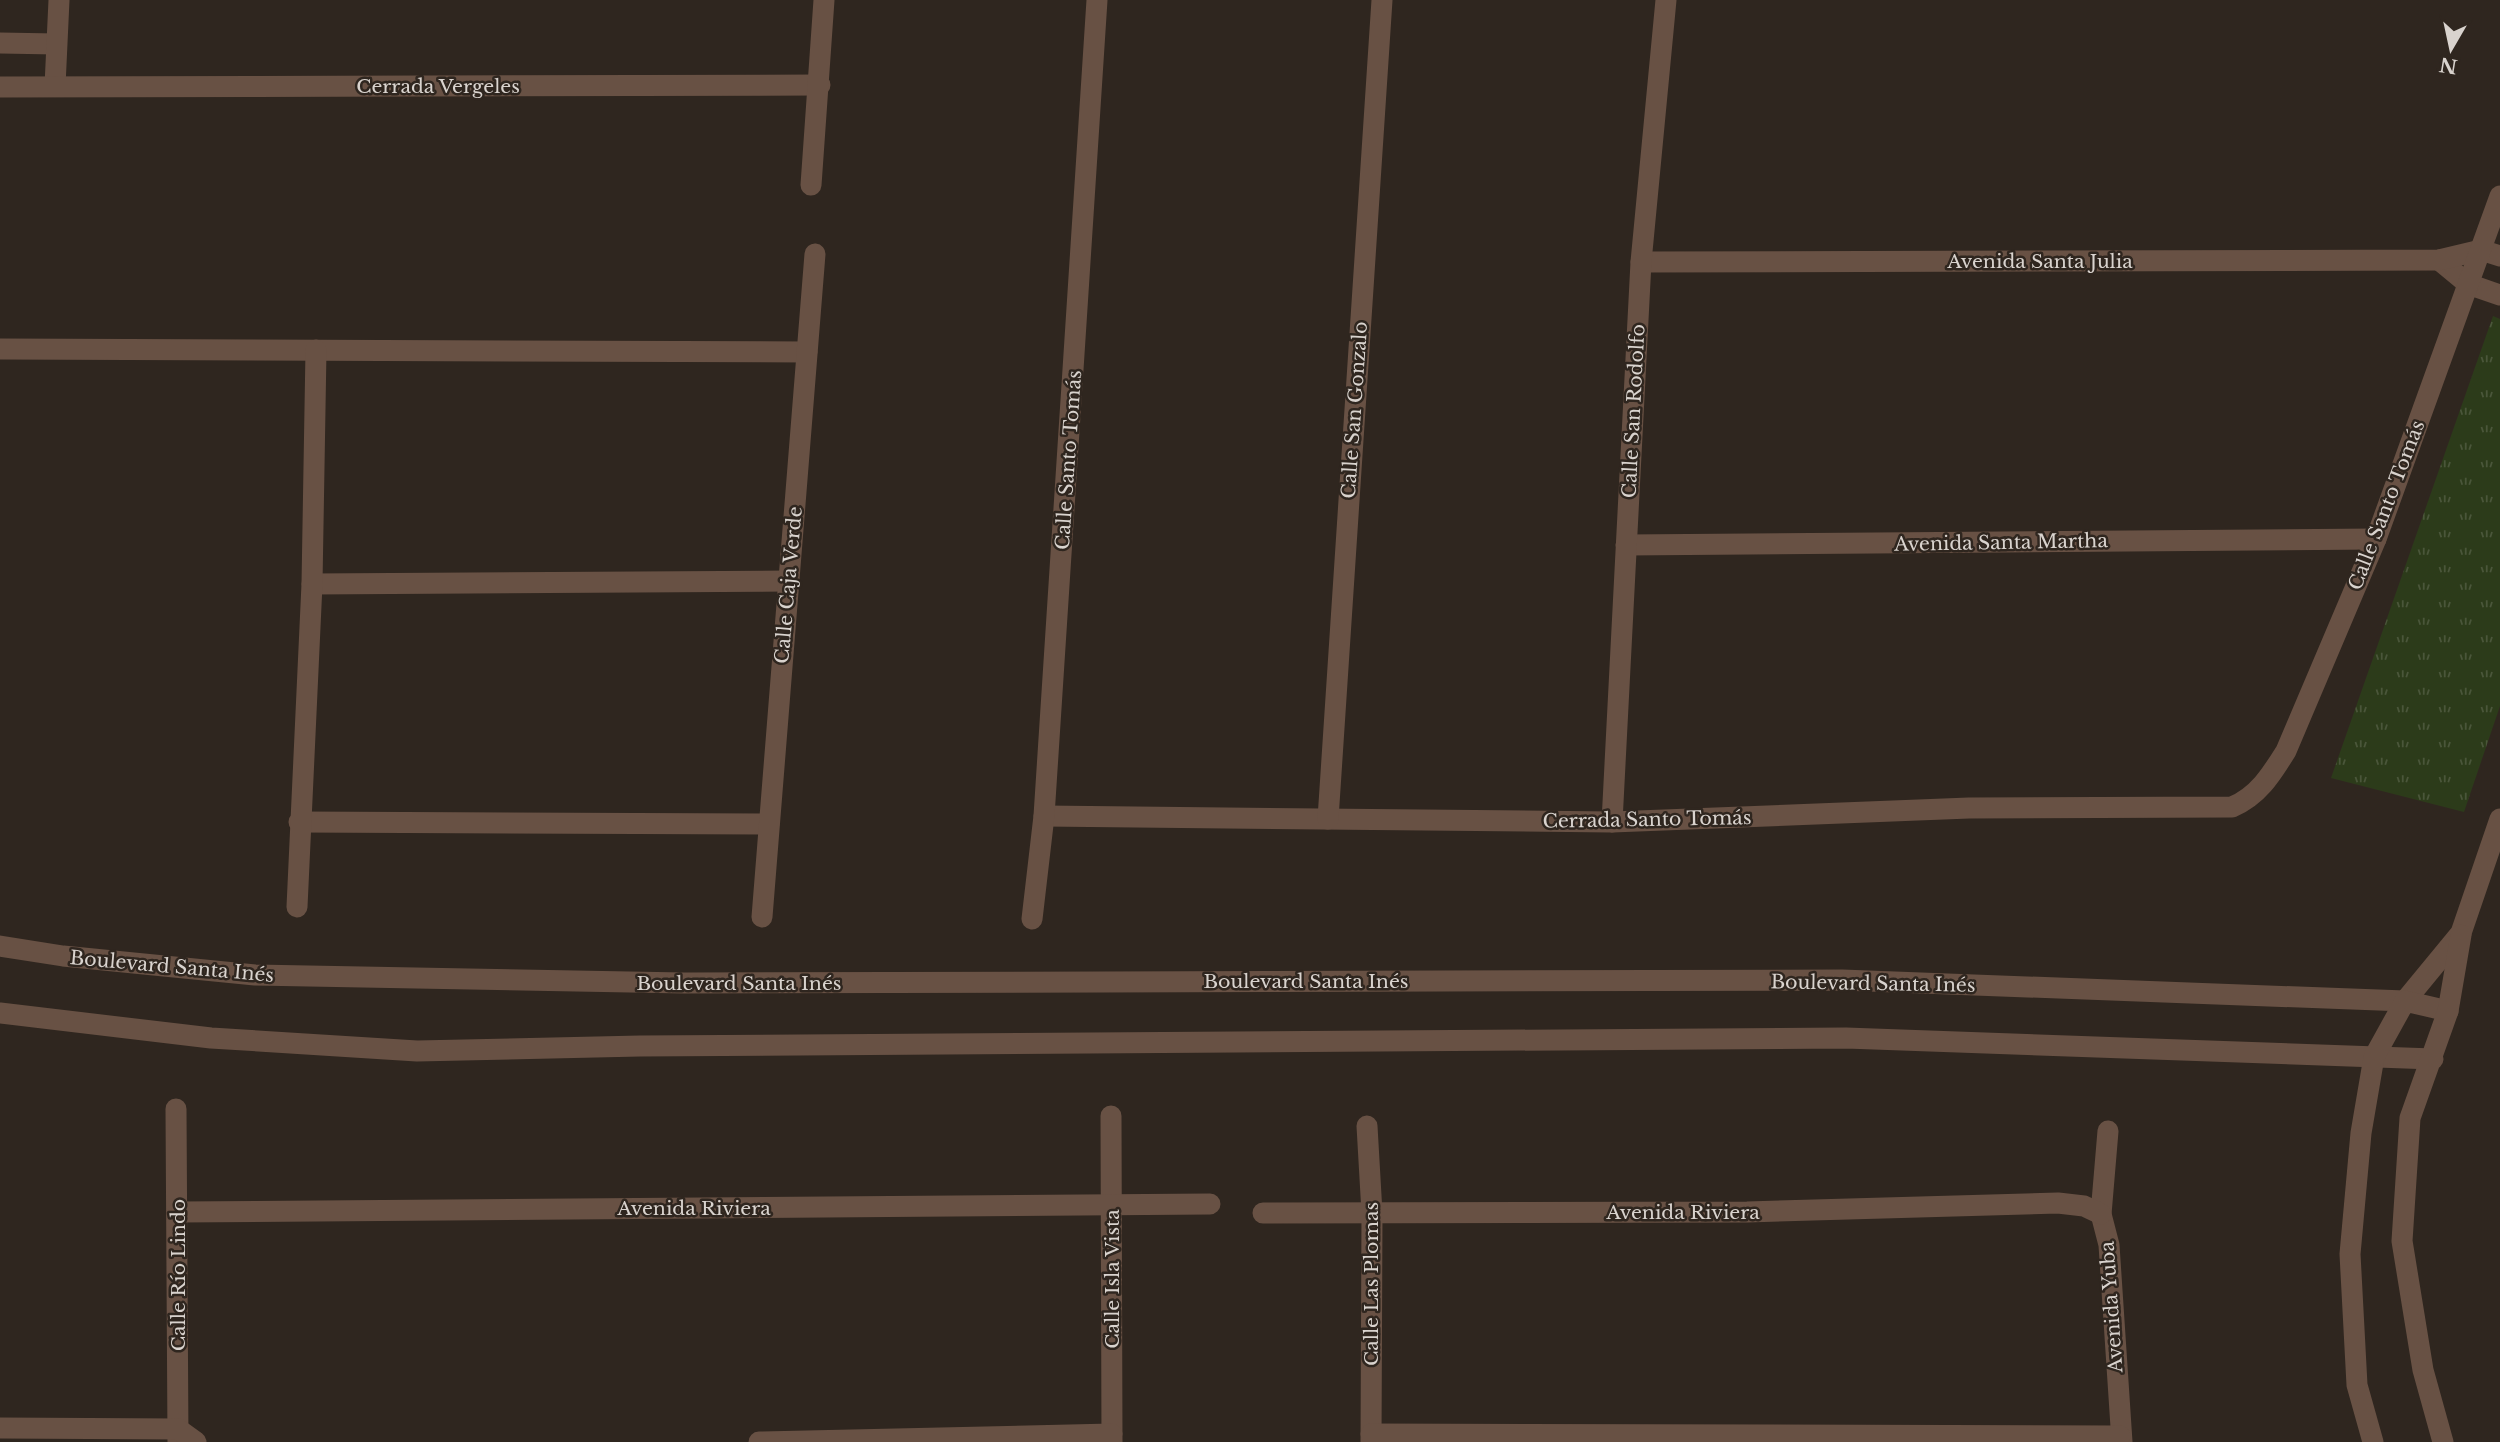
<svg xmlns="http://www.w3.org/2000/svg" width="2500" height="1442" font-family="'Libre Baskerville',serif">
<defs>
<pattern id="park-tufts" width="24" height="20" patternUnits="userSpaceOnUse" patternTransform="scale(1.75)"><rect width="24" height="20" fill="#2c3b1a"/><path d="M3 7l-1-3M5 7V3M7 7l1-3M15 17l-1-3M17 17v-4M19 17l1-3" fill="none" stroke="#4a563a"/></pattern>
</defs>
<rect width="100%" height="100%" fill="#2f261f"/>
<path fill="url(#park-tufts)" d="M2493 316 2500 319V706L2464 812 2331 778Z"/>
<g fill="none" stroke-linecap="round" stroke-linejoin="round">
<g stroke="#685144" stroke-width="21">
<path d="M0 43 56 44"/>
<path d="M55 86 59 0"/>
<path d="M0 87 820 85"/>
<path d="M811 185 824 0"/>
<path d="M2439 260 2468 284 2500 295"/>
<path d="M1641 262 2439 260 2481 250 2500 256"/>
<path d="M0 349 807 352"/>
<path d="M1626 545 2376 539"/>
<path d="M312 584 789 581"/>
<path d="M1044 816 1612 822 1969 808 2232 807C2258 796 2271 775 2286 751L2376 539 2500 196"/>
<path d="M1328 819 1382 0"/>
<path d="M299 822 769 824"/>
<path d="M1612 822 1641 262 1666 0"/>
<path d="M297 907 312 584 316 350"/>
<path d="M762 917 815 254"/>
<path d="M1032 919 1044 816 1097 0"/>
<path d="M0 946 63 956 255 975 684 983 1842 980 2405 1001 2461 933 2500 819"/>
<path d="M0 1013 211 1038 417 1051 640 1046 1846 1038 2433 1059"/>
<path d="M176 1109 178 1442"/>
<path d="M1111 1116 1112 1442"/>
<path d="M1367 1126 1372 1213 1371 1442"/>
<path d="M2108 1131 2101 1214 2109 1245 2122 1442"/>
<path d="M178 1212 1210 1204"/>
<path d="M1263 1213 1747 1212 2058 1203 2084 1206 2101 1214"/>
<path d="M0 1428 178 1429 196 1442"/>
<path d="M1371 1434 2120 1436"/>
<path d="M759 1442 1112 1434"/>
<path d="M2373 1442 2357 1385 2350 1254 2361 1133 2374 1057 2405 1001 2448 1011"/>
<path d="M2443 1442 2423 1370 2402 1241 2410 1118 2448 1011 2461 935"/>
</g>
</g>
<g text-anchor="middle" stroke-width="5" stroke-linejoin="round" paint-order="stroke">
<g font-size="19" fill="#d9d3ce" stroke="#2f261f">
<text x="438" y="93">Cerrada Vergeles</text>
<text x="2040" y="268">Avenida Santa Julia</text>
<text transform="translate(1354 410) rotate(-86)" y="7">Calle San Gonzalo</text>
<text transform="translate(1633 411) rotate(-87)" y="7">Calle San Rodolfo</text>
<text transform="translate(1068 460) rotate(-86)" y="7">Calle Santo Tomás</text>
<text transform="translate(2386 505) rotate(-69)" y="7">Calle Santo Tomás</text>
<text transform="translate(2001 542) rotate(-1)" y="7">Avenida Santa Martha</text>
<text transform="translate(788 585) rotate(-85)" y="7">Calle Caja Verde</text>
<text transform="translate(1647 819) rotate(-1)" y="7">Cerrada Santo Tomás</text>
<text transform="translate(172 966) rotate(5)" y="7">Boulevard Santa Inés</text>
<text x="1306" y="988">Boulevard Santa Inés</text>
<text x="739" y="990">Boulevard Santa Inés</text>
<text transform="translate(1873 983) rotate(1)" y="7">Boulevard Santa Inés</text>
<text x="694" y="1215">Avenida Riviera</text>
<text x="1683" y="1219">Avenida Riviera</text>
<text transform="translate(178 1275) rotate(-90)" y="7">Calle Río Lindo</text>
<text transform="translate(1112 1279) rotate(-90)" y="7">Calle Isla Vista</text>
<text transform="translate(1371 1284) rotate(-90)" y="7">Calle Las Plomas</text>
<text transform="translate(2111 1307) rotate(-94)" y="7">Avenida Yuba</text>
</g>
</g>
<g transform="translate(2451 49) rotate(189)" stroke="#2f261f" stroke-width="5" paint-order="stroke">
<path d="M0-5L12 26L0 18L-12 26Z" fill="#d9d3ce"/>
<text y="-10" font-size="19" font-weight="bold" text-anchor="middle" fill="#d9d3ce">N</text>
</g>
</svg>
